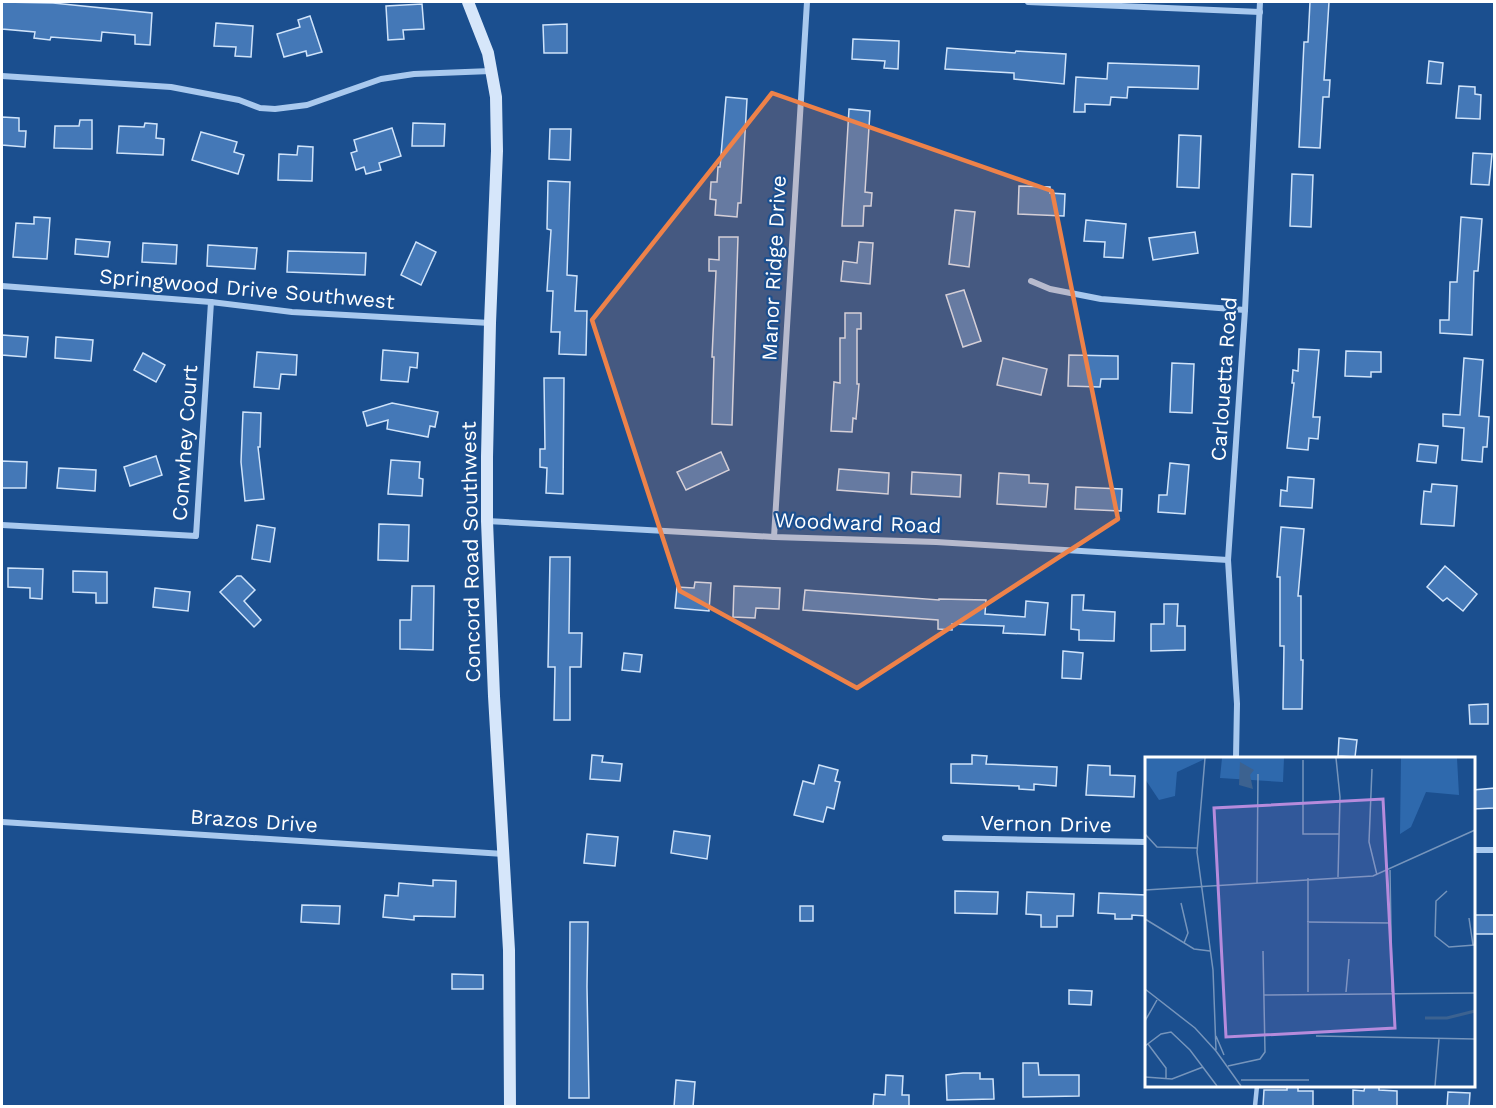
<svg xmlns="http://www.w3.org/2000/svg" width="1496" height="1108" font-family="'Work Sans',sans-serif">
<rect width="100%" height="100%" fill="#1b4f8f"/>
<g fill="#4478b7" stroke="#cfe3fa" stroke-width="1.5">
<path d="M2 2 53 3 152 13 150 45 135 44V35L102 32 101 41 51 37 50 40 34 38 35 32 2 29Z"/>
<path d="M1310 2H1329L1324 80H1330L1329 97H1323L1320 148 1299 147 1304 42H1308Z"/>
<path d="M422 4 424 29 403 30 404 39 388 40 386 6Z"/>
<path d="M310 16 322 52 307 56 306 51 284 57 277 34 300 27 298 20Z"/>
<path d="M216 23 253 26 251 57 235 56 236 47 214 46Z"/>
<path d="M567 24V53H544L543 25Z"/>
<path d="M853 39 899 41 898 69 884 68 885 61 852 59Z"/>
<path d="M947 48 1015 53 1016 51 1066 54 1064 84 1014 79V73L945 69Z"/>
<path d="M1429 61 1443 63 1441 84 1427 83Z"/>
<path d="M1108 63 1199 66 1198 89 1128 87 1127 98 1111 97 1110 105 1085 104V112H1074L1076 77 1107 79Z"/>
<path d="M1459 86 1475 87V94L1481 95 1480 119 1456 118Z"/>
<path d="M726 97 747 99 741 203H738L737 217 715 215 716 200 710 199 711 182H717L718 167H720Z"/>
<path d="M849 109 870 111 865 192 872 193 871 206H864L863 226H842Z"/>
<path d="M2 117 19 118V131H26L25 147 2 145Z"/>
<path d="M80 120H92V149L54 148 55 126H79Z"/>
<path d="M145 123 157 124 156 138 164 139 163 155 117 153 119 126 144 127Z"/>
<path d="M413 123 445 124 444 146H412Z"/>
<path d="M392 128 401 156 379 163 381 170 366 174 364 167 356 170 351 153 357 151 354 140Z"/>
<path d="M550 129H571L570 160 549 159Z"/>
<path d="M201 132 237 142 234 152 244 155 238 174 192 160Z"/>
<path d="M1179 135 1201 136 1199 188 1177 187Z"/>
<path d="M298 146 313 147 312 181 278 180 279 154 297 155Z"/>
<path d="M1473 153 1492 154 1489 185 1471 184Z"/>
<path d="M1292 174 1313 175 1311 227 1290 226Z"/>
<path d="M548 181 570 182 567 275 577 276 575 311H587L586 355 559 354 560 332H551L553 291H547L551 230 547 229Z"/>
<path d="M1019 186 1050 187V193L1065 194 1064 216 1018 214Z"/>
<path d="M955 210 975 212 969 267 949 264Z"/>
<path d="M34 217 50 218 47 259 13 257 16 223 34 224Z"/>
<path d="M1461 217 1482 219 1478 271H1474L1472 335 1440 333V320H1449L1450 282H1457Z"/>
<path d="M1086 220 1126 224 1123 258 1104 257 1105 242 1084 241Z"/>
<path d="M1195 232 1198 253 1153 260 1149 238Z"/>
<path d="M719 237H738L732 425 712 424 714 357H712L716 271H709V259L719 260Z"/>
<path d="M76 239 110 242 108 257 75 254Z"/>
<path d="M416 242 436 252 421 285 401 275Z"/>
<path d="M859 242 873 243 870 284 841 281 843 261 857 263Z"/>
<path d="M143 243 177 245 176 264 142 262Z"/>
<path d="M208 245 257 248 255 269 207 266Z"/>
<path d="M288 251 366 253 365 275 287 272Z"/>
<path d="M964 290 981 341 963 347 946 295Z"/>
<path d="M845 313H861V329H857V384H859L856 419 853 418 852 432 831 431 834 382 840 383V338H845Z"/>
<path d="M2 335 28 337 26 357 2 355Z"/>
<path d="M56 337 93 340 91 361 55 358Z"/>
<path d="M1299 349 1319 350 1313 417H1320L1318 439 1309 438 1308 450 1287 448 1294 383H1292L1293 370 1298 371Z"/>
<path d="M383 350 418 353 417 368 410 367 408 382 381 380Z"/>
<path d="M1346 351 1381 352V372H1371V377L1345 376Z"/>
<path d="M257 352 297 355 296 375 281 374 279 389 254 387Z"/>
<path d="M143 353 165 365 156 382 134 370Z"/>
<path d="M1069 355 1118 356V379H1101L1100 387 1068 386Z"/>
<path d="M1003 358 1047 369 1041 395 997 385Z"/>
<path d="M1464 358 1483 360 1479 416 1489 417 1487 447H1483L1482 462 1462 460 1464 428 1443 426V414L1460 415Z"/>
<path d="M1172 363 1194 364 1192 413 1170 412Z"/>
<path d="M544 378H564L563 494 546 493 547 468 540 467V449H545Z"/>
<path d="M392 403 438 412 435 427 430 426 428 437 387 429 388 420 367 426 363 412Z"/>
<path d="M243 412 261 413 260 447H258L264 499 245 501 241 462Z"/>
<path d="M1419 444 1438 446 1436 463 1417 461Z"/>
<path d="M721 452 729 470 686 490 677 472Z"/>
<path d="M156 456 162 475 130 486 124 467Z"/>
<path d="M391 460 420 462 419 478 423 479 422 496 388 494Z"/>
<path d="M2 461 27 462 26 488H2Z"/>
<path d="M1170 463 1189 465 1185 514 1158 512 1159 495H1167Z"/>
<path d="M59 468 96 470 95 491 57 488Z"/>
<path d="M839 469 889 473 888 494 837 490Z"/>
<path d="M912 472 961 475 960 497 911 494Z"/>
<path d="M999 473 1029 475V483L1048 484 1046 507 997 504Z"/>
<path d="M1288 477 1314 479 1312 508 1280 506 1281 490 1287 491Z"/>
<path d="M1432 484 1457 486 1454 526 1421 524 1424 491 1431 492Z"/>
<path d="M1076 487 1122 489 1121 511 1075 509Z"/>
<path d="M379 524 409 525 408 561 378 560Z"/>
<path d="M257 525 275 528 270 562 252 559Z"/>
<path d="M1281 527 1304 529 1298 596H1301V660H1303L1302 709H1283L1284 646H1280V577H1277Z"/>
<path d="M550 557H570L569 633H582L581 667H570V720H554L555 667H548Z"/>
<path d="M1445 566 1477 594 1463 611 1447 598 1443 601 1427 587Z"/>
<path d="M8 568 43 569 42 599 30 598V588L8 587Z"/>
<path d="M73 571 107 572V603H96V593L73 592Z"/>
<path d="M237 576H241L255 590 244 601 261 620 254 627 220 592Z"/>
<path d="M695 582 711 583 709 611 675 608 677 587 694 588Z"/>
<path d="M412 586H434L433 650 400 649V620H411Z"/>
<path d="M734 586 780 588 779 609 756 608 755 618 733 617Z"/>
<path d="M155 588 190 592 188 611 153 607Z"/>
<path d="M805 590 939 600V599L986 600 985 614 1025 617 1026 601 1048 603 1045 635 1003 633 1004 626 952 624V630L938 629V620L803 610Z"/>
<path d="M1072 595H1084L1083 610 1115 612 1114 641 1079 640V630L1071 629Z"/>
<path d="M1164 604H1178L1177 626H1185V650L1151 651V624H1164Z"/>
<path d="M1063 651 1083 653 1081 679 1062 678Z"/>
<path d="M624 653 642 655 640 672 622 670Z"/>
<path d="M1488 704V724H1470L1469 705Z"/>
<path d="M1339 738 1357 740 1355 757 1338 756Z"/>
<path d="M592 755 603 756 602 762 622 764 620 781 590 779Z"/>
<path d="M972 755 987 756 986 764 1057 767 1056 786 1034 784V790L1019 789V786L951 783V764H972Z"/>
<path d="M819 765 838 770 835 781 840 782 834 809 827 807 823 822 794 815 803 781 814 784Z"/>
<path d="M1088 765 1110 766V775L1135 776 1134 797 1086 795Z"/>
<path d="M1494 788V808L1473 809V790Z"/>
<path d="M674 831 710 836 707 859 671 853Z"/>
<path d="M587 834 618 837 615 866 584 863Z"/>
<path d="M433 880 456 881 455 917 414 916V920L383 917 385 895 398 896 399 883 433 886Z"/>
<path d="M955 891 998 892 997 914 955 913Z"/>
<path d="M1027 892 1074 894 1073 916H1057V927H1041V915L1026 914Z"/>
<path d="M1099 893 1146 895V916L1132 915V919H1115V914L1098 913Z"/>
<path d="M302 905 340 906 339 924 301 922Z"/>
<rect x="800" y="906" width="13" height="15"/>
<rect x="1473" y="915" width="21" height="19"/>
<path d="M570 922H588L587 987 589 1098H569Z"/>
<path d="M452 974 483 975V989H452Z"/>
<path d="M1069 990 1092 991 1091 1005 1069 1004Z"/>
<path d="M1023 1063H1038L1039 1075H1079V1096L1023 1097Z"/>
<path d="M963 1073H980V1079H993L994 1099 947 1100 946 1075Z"/>
<path d="M886 1075 903 1076 902 1095H909V1107H873L874 1094 885 1095Z"/>
<path d="M676 1080 695 1082 693 1107H674Z"/>
<path d="M1287 1086H1298V1091H1313V1107H1263L1264 1090H1287Z"/>
<path d="M1365 1086H1379V1090L1397 1091V1107H1353V1090L1364 1091Z"/>
<path d="M1448 1092 1470 1093 1469 1107H1447Z"/>
</g>
<g fill="none" stroke-linecap="round" stroke-linejoin="round">
<path stroke="#a9c9ee" stroke-width="4.5" d="M1255 1106 1257 1086"/>
<g stroke="#a9c9ee" stroke-width="6">
<path d="M1028 2 1260 12"/>
<path d="M2 76 171 87 239 100 260 108 275 109 307 105 381 79 414 74 491 71"/>
<path d="M1031 281 1050 289 1101 299 1245 310"/>
<path d="M2 286 211 302 292 312 490 323"/>
<path d="M487 521 774 537 936 542 1228 560"/>
<path d="M2 525 196 536 211 302"/>
<path d="M774 537 807 2"/>
<path d="M1236 758 1237 704 1228 560 1245 310 1260 2"/>
<path d="M2 822 504 854"/>
<path d="M945 838 1146 842"/>
<path d="M1474 850H1494"/>
</g>
<path stroke="#d6e6fa" stroke-width="12" d="M468 2 488 53 496 97 497 151 490 323 487 457V521L494 696 509 950 510 1106"/>
</g>
<path fill="#ee8249" fill-opacity="0.2" stroke="#ee8249" stroke-width="4.5" stroke-linejoin="round" d="M772 93 1052 191 1118 519 857 688 680 591 592 320Z"/>
<g text-anchor="middle" stroke-width="4.5" stroke-linejoin="round" paint-order="stroke">
<g font-size="21" fill="#fff" stroke="#1b4f8f">
<text transform="translate(774 268) rotate(-87)" y="7">Manor Ridge Drive</text>
<text transform="translate(247 289) rotate(5)" y="7">Springwood Drive Southwest</text>
<text transform="translate(1224 379) rotate(-86)" y="7">Carlouetta Road</text>
<text transform="translate(185 443) rotate(-86)" y="7">Conwhey Court</text>
<text transform="translate(858 523) rotate(2)" y="7">Woodward Road</text>
<text transform="translate(471 552) rotate(-91)" y="7">Concord Road Southwest</text>
<text transform="translate(254 821) rotate(4)" y="7">Brazos Drive</text>
<text transform="translate(1046 824) rotate(1)" y="7">Vernon Drive</text>
</g>
</g>
<g transform="translate(1145 757)">
<rect width="330" height="330" fill="#1b4f8f"/>
<path d="M0 1H62L32 15 30 39 14 43 0 22ZM77 1H139L138 25 75 21ZM256 1H312L314 38 281 35 266 70 255 77Z" fill="#2e69ad"/>
<path d="M95 5 109 13 105 18 108 32 94 28Z" fill="#3c6290"/>
<path fill="none" stroke="#3c6290" stroke-width="3" d="M280 261H302L330 254"/>
<path fill="none" stroke="#7695bc" stroke-width="1.5" d="M60 1 52 95 68 213 71 293M191 1 195 40 193 120M158 3V77H194M227 12 224 85 232 118M0 77 12 90 52 91M245 113 247 235M112 126 113 17M0 133 228 119 330 73M302 134 291 144 290 179 304 190 330 188M36 146 43 176 39 186M324 161 328 188M0 162 49 192 65 194M162 165 246 166M0 232 50 271 71 294 96 329M163 235V121M201 235 204 202M119 238 330 236M0 264 12 243M71 279 79 298M171 279 330 282M3 287 21 311V321M0 289 16 277 26 275 45 293 72 329M83 309 115 302 120 295 118 194M0 320 27 322 58 310M96 323H164M290 329 294 282"/>
<path fill="#b68bdc" fill-opacity="0.15" stroke="#b68bdc" stroke-width="3" d="M238 42 250 271 81 280 69 51Z"/>
<rect width="330" height="330" fill="none" stroke="#fff" stroke-width="3"/>
</g>
<rect width="1496" height="1108" fill="none" stroke="#ffffff" stroke-width="6"/>
</svg>
